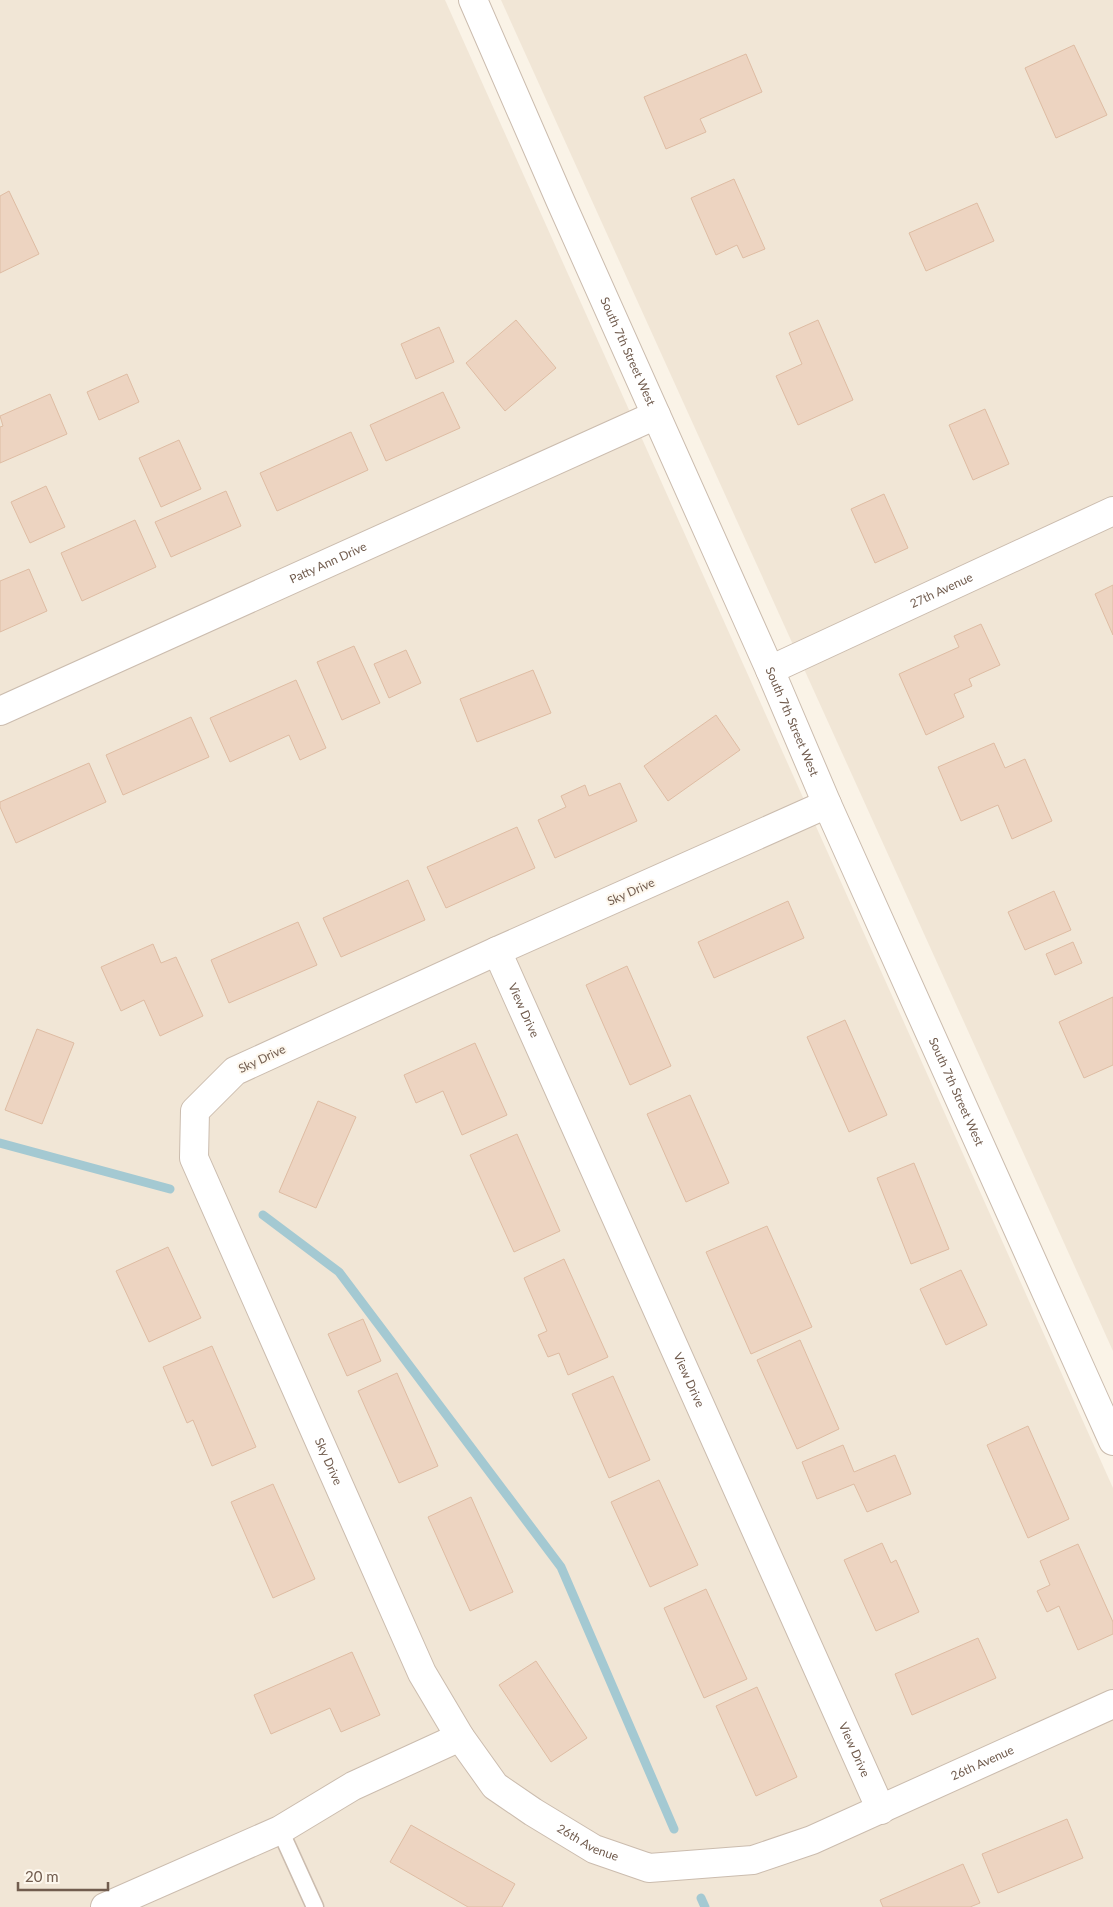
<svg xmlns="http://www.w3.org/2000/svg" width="1113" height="1907" font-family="Lato,sans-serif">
<rect width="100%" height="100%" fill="#faf3e7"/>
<g fill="#f1e6d6">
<path d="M0 0H445L1113 1488V1907H0Z"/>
<path d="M501 0H1113V1351Z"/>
</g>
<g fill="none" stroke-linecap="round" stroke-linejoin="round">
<g stroke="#a4c9d2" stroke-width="9">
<path d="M0 1143 170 1189"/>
<path d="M263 1215 339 1272 561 1567 674 1829"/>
<path d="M701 1898 705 1907"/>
</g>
</g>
<g fill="#edd4c1" stroke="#debca3">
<path d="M1074 45 1107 115 1056 138 1025 68Z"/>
<path d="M746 54 762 92 700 119 706 132 666 149 644 97Z"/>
<path d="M734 179 765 249 743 258 737 245 716 255 691 198Z"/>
<path d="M9 191 39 254 0 273V196Z"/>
<path d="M977 203 994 241 926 271 909 233Z"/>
<path d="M516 320 556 368 505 411 466 363Z"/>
<path d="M818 320 853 400 798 425 776 376 802 364 789 333Z"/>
<path d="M439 327 454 362 416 379 401 344Z"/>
<path d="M127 374 139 402 99 420 87 392Z"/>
<path d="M443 392 460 428 386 461 370 425Z"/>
<path d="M50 394 67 434 0 463V427L3 426 0 416Z"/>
<path d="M985 409 1009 464 973 480 949 425Z"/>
<path d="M351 432 368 470 277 511 260 473Z"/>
<path d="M179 440 201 489 161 507 139 458Z"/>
<path d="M46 486 65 527 30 543 11 502Z"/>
<path d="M226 491 241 526 171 557 155 522Z"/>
<path d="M884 494 908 548 875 563 851 509Z"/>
<path d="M135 520 156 567 82 601 61 553Z"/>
<path d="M29 569 47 611 0 632V581Z"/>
<path d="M1113 585V635L1095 594Z"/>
<path d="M981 624 1000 665 969 679 972 686 954 694 964 717 926 735 899 674 959 647 954 636Z"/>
<path d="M354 646 380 703 342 720 317 662Z"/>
<path d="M406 650 421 683 389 698 374 664Z"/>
<path d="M533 670 551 713 477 742 460 699Z"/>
<path d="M296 680 326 748 300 760 289 735 230 762 210 718Z"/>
<path d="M716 715 740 750 668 801 644 766Z"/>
<path d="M191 717 209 757 123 795 106 755Z"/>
<path d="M994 743 1005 768 1025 759 1052 821 1012 839 998 805 961 821 938 767Z"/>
<path d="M89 763 106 802 16 843 0 807V802Z"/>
<path d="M620 783 637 821 555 858 538 820 566 807 561 796 585 785 589 796Z"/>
<path d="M517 827 535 868 446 908 427 867Z"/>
<path d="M408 880 425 920 341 957 323 918Z"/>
<path d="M1054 891 1071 930 1025 950 1008 912Z"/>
<path d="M788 901 804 938 714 978 698 942Z"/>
<path d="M298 922 317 965 229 1003 211 960Z"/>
<path d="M1073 942 1082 963 1055 975 1046 954Z"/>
<path d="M153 944 161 963 176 957 203 1016 160 1036 144 1000 121 1011 101 967Z"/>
<path d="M627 966 671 1066 630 1085 586 985Z"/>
<path d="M1113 997V1065L1084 1078 1059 1022Z"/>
<path d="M845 1020 887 1115 849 1132 807 1037Z"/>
<path d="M37 1029 74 1043 42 1124 5 1110Z"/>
<path d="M475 1043 507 1115 462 1135 443 1091 416 1103 404 1075Z"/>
<path d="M690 1095 729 1183 686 1202 647 1114Z"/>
<path d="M318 1101 356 1117 316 1208 279 1192Z"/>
<path d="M517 1134 560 1231 514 1252 470 1155Z"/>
<path d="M914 1163 949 1249 911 1264 877 1178Z"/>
<path d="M767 1226 812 1327 751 1354 706 1252Z"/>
<path d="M168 1247 201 1318 149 1342 116 1271Z"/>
<path d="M564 1259 608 1357 568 1375 559 1353 548 1357 538 1335 547 1331 524 1278Z"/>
<path d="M961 1270 987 1325 946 1345 920 1289Z"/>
<path d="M363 1319 381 1361 347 1376 328 1334Z"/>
<path d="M800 1340 839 1429 797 1449 757 1360Z"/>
<path d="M212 1346 256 1447 212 1466 193 1420 187 1423 163 1367Z"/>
<path d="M397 1373 438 1466 399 1483 358 1391Z"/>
<path d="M613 1376 650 1460 609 1478 572 1394Z"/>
<path d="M1028 1426 1069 1519 1028 1538 987 1445Z"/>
<path d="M843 1445 854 1472 895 1455 911 1494 867 1512 854 1484 817 1499 802 1462Z"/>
<path d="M659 1480 698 1565 650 1587 611 1502Z"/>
<path d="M273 1484 315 1579 273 1598 231 1502Z"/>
<path d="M471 1497 513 1592 470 1611 428 1517Z"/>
<path d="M882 1543 891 1563 896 1560 919 1612 876 1631 844 1560Z"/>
<path d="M1078 1544 1113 1622V1634L1078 1650 1059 1606 1047 1612 1037 1591 1050 1585 1040 1561Z"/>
<path d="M706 1589 747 1679 704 1698 664 1608Z"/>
<path d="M978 1638 996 1678 912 1715 895 1674Z"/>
<path d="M352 1652 380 1715 341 1732 330 1708 271 1734 254 1695Z"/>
<path d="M536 1661 587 1738 551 1762 499 1685Z"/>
<path d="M757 1687 797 1777 756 1796 716 1706Z"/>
<path d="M1067 1819 1083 1858 998 1893 982 1854Z"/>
<path d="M411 1825 515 1884 502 1907H468L390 1862Z"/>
<path d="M963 1864 980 1903 970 1907H883L880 1900Z"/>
</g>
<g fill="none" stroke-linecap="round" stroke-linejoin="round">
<g stroke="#cbbcae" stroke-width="19">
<path id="lane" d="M280 1830 315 1907"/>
</g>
<g stroke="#cbbcae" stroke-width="30">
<g id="street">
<path id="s1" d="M473 0 560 200 770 670 827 804 1113 1441"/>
<path id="s2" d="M770 670 1113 511"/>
<path id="s3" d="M0 711 656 415"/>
<path id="s4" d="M827 804 497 951 235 1071 195 1111 194 1158 422 1673 460 1737 495 1786 533 1812 594 1849 649 1868 753 1860 812 1840 1113 1704"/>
<path id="s5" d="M497 951 881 1810"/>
<path d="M105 1907 280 1830 353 1786 460 1737"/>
</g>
</g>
<use href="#lane" stroke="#fff" stroke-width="16"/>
<use href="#street" stroke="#fff" stroke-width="28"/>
</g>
<g text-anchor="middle" stroke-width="4" stroke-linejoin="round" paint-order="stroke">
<g font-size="12" fill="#715c4e" stroke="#fdf7ed">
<text dy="4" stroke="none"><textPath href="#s1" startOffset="384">South 7th Street West</textPath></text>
<text dy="4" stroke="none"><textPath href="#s3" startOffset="360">Patty Ann Drive</textPath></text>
<text dy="4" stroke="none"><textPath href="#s2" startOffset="189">27th Avenue</textPath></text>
<text dy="4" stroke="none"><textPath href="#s1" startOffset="789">South 7th Street West</textPath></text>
<text transform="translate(631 892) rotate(-24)" y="4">Sky Drive</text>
<text dy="4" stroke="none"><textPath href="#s5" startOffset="65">View Drive</textPath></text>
<text transform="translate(262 1059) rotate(-25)" y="4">Sky Drive</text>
<text dy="4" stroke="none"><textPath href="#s1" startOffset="1194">South 7th Street West</textPath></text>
<text dy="4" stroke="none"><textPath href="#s5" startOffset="470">View Drive</textPath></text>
<text dy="4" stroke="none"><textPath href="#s4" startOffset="1085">Sky Drive</textPath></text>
<text dy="4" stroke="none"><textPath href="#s5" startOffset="875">View Drive</textPath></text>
<text dy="4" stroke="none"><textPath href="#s4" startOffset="1980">26th Avenue</textPath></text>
<text dy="4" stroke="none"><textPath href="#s4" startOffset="1560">26th Avenue</textPath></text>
</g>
</g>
<path d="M18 1882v8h90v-8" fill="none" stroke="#715c4e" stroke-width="2.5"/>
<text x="25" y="1882" font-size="15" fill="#715c4e" stroke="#fdf7ed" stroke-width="4" paint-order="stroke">20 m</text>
</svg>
